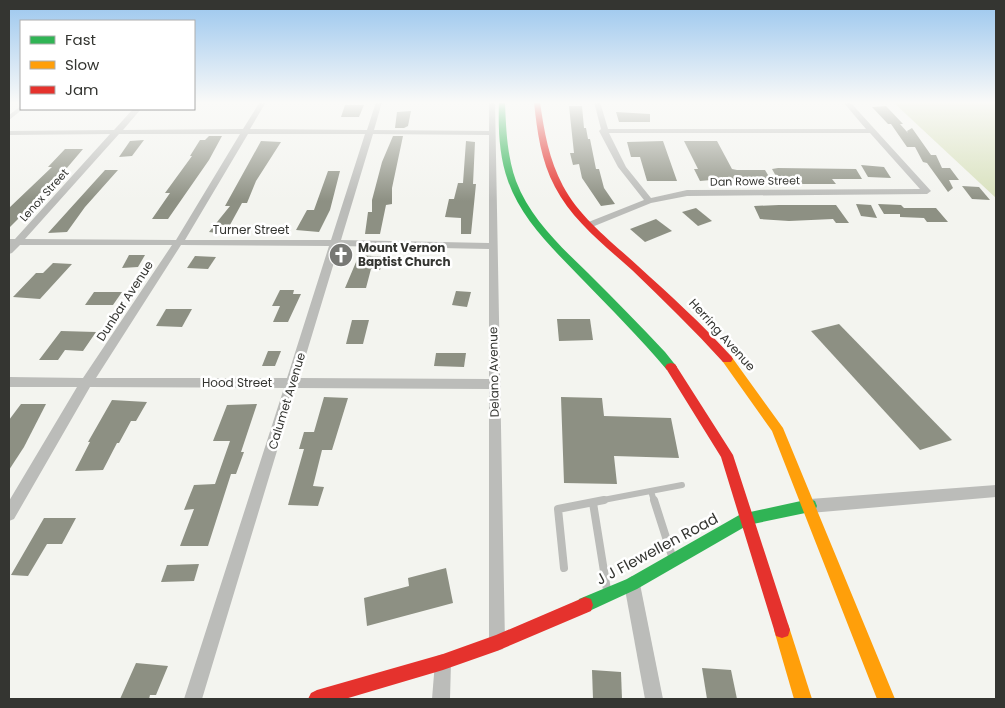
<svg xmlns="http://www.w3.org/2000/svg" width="1005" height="708" font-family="Poppins,sans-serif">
<rect width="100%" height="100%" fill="#f3f4ef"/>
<path fill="#d7e0bb" d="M893 102H996V198Z"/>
<g fill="#8d9083">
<path d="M345 105H364L359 117H341Z"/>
<path d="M569 106H582L584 128H586L588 139H590L596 169H599L604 188 615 204 601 206 582 178 579 164 573 165 570 153H574Z"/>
<path d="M886 106 903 124H900L908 133 907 131 912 128 931 155H936L942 168H950L959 180H949L953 188 948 192 927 163 923 162 915 147H907L891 124H888L872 107Z"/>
<path d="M411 111 408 126 404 128H395L397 112Z"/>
<path d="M616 112 650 114V122H619Z"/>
<path d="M209 136H222L209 160 168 219H152L170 193H165L192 156H190L200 140H205Z"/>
<path d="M393 136H403L392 188V204L386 205 380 234H365L368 212H372V200L382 162Z"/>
<path d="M144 140 132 156 119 157 130 141Z"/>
<path d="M261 141 281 142 256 181 247 203H242L225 234 209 232 230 206H225Z"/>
<path d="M466 141 475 142 473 184H476L471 234H461V218L445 217 449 199H454L458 183H463Z"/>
<path d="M663 141 677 181H647L640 157H631L627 142Z"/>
<path d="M684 141H717L732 169 737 170H765L771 180 710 179 711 180 700 181 694 169H698Z"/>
<path d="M65 149H83L55 182 9 228V208L52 167H48Z"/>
<path d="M861 165 884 167 891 178 868 177Z"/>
<path d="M778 168 856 169 862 179H832L836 184H797L794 178H777L772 169Z"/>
<path d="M105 170H118L85 207 67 232 48 233Z"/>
<path d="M328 171H340L330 210 319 232 296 230 307 210H314Z"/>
<path d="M962 186 979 187 990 200 972 199Z"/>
<path d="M856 204 871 205 877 218 861 216Z"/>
<path d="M878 204 901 205 904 208H936L948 222H927L924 218 900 217V214H884Z"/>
<path d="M779 205H836L849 223H836L833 219 789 221 760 219 754 206Z"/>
<path d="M696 208 712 221 698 226 682 212Z"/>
<path d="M656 219 672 231 645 242 630 229Z"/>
<path d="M129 255H145L138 267 122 268Z"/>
<path d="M359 255 385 257 380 270 371 269 366 288H345Z"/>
<path d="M195 256 216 257 208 269 187 268Z"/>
<path d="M53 263 72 264 40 299 13 297 36 273H43Z"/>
<path d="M280 290H294L293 294H301L288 322H273L280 306H272Z"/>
<path d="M456 291 471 292 467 307 452 305Z"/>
<path d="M94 292H122L113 305H85Z"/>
<path d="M166 309H192L182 327 156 326Z"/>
<path d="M557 319H590L593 340 559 341Z"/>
<path d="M352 320H369L363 344H346Z"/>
<path d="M839 324 952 440 920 450 811 331Z"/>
<path d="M61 331 96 332 83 351 65 350 58 360H39Z"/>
<path d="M268 351H281L275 366H262Z"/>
<path d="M436 353H466L464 367 434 366Z"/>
<path d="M324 397 348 398 332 450H322L313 486 324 487 318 506 288 505 304 449H299L304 432H314Z"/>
<path d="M561 397 602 398 604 416 671 418 679 458 614 456 617 484 564 483Z"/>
<path d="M112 400 147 402 136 421H131L119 443H117L103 470 75 471 90 442H88Z"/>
<path d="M21 404H46L24 447 9 470V420Z"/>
<path d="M257 404 241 452H244L236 474H231L208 546H180L194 509 184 510 194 485 215 484 230 441H213L227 405Z"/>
<path d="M44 518H76L62 544H47L28 576 11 575Z"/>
<path d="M199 564 194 581 161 582 167 565Z"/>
<path d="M446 568 453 603 367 626 364 598 409 586 408 578Z"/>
<path d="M136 663 168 666 156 695H150L149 699H120Z"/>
<path d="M702 668 731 670 737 699H707Z"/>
<path d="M592 670 621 672 622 699H593Z"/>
</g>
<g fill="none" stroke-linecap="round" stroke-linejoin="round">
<g stroke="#bbbcb9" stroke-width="6">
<path d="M651 491 654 501"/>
<path d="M598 501 682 485"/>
</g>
<g stroke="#bbbcb9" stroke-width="8">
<path d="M654 500 672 556"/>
<path d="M593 503 607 590"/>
<path d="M564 568 558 509 604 500"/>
</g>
<g fill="#bbbcb9" fill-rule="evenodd">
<path d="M260 102H266L250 129 367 130 376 102H382L374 130 489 131V102H495L505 643 503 649 497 651 491 649 489 643V389L296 388 202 699H184L284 388 90 387 14 519 9 521V501L77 387H9V377L83 378 172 245H20L12 253 9 254V239H15L110 134 9 135V131L114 130 133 109H141L123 130 243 129ZM119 134H240L176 240 25 239ZM248 134H365L331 240H185ZM373 134 489 135V243L341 240ZM181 245 329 246 287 378H96ZM339 246 489 249V379L299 378Z"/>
<path d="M594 102H600L608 129H866L843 102H850L931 191 927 194 687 196 651 203 592 227H586V223L644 200 618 167 599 131 601 129ZM609 133H870L920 189 687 190 651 198 626 167Z"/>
<path d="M21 106V109H23L9 120V115Z"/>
<path d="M996 485V497L810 513 805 511 803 506 805 501 810 499Z"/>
<path d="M632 576 637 579 640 584 663 699H645L624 584 627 579Z"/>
<path d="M443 654 449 656 451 662 450 699H432L435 662 437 656Z"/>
</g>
<g fill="#30b455" fill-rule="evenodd">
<path d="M499 102H505C506 128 507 156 516 181 530 218 560 246 588 273 614 299 640 325 665 352L677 367 675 370H667C640 338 610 308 581 278 553 249 522 220 508 181 499 156 498 128 499 102Z"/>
<path d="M810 499 815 501 817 506 815 511 748 525 637 589 585 613 579 611 577 605 579 599 627 579 741 514Z"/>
</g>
<g fill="#ff9f0a" fill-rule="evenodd">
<path d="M727 355 731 356 783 428 895 699H877L772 431 723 362 721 359 723 356Z"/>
<path d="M782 622 788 624 790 630 812 699H794L774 630 776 624Z"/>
</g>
<g fill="#e5322d" fill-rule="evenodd">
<path d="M534 102H540C544 131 549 160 563 186 580 218 612 242 638 266 670 295 702 324 731 356L733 359 731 362H723C694 330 663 300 632 270 604 245 572 220 555 187 541 161 537 131 534 102Z"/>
<path d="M671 363 675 364 733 455 790 630 788 636 782 638 776 636 721 457 667 370 665 367 667 364Z"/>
<path d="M585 597 591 599 593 605 591 611 497 651 443 670 345 699H308L311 693 317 690 443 654 496 635Z"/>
</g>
</g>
<linearGradient id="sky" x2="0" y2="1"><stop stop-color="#9ac6ee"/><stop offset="0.51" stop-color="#fafaf8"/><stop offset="1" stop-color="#fafaf8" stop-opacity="0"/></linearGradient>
<rect width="1005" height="201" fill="url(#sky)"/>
<defs>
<g id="church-disc" transform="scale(1.25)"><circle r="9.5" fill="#777874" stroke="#fff"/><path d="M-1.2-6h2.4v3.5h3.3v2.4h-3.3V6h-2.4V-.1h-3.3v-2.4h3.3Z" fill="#fff"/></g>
</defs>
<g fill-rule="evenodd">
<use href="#church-disc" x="341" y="255"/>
</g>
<g text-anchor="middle" stroke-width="5" stroke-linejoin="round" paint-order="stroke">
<g font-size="11" fill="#343531" stroke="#fff">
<text transform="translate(755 181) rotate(-1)" y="4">Dan Rowe Street</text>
<text transform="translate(44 195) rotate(-48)" y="4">Lenox Street</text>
</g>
<g font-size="12" fill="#343531" stroke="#fff">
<text x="251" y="234">Turner Street</text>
<text transform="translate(125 301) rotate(-57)" y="4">Dunbar Avenue</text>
<text transform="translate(722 335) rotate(48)" y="4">Herring Avenue</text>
<text transform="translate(494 372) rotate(-91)" y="4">Delano Avenue</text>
<text x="237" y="387">Hood Street</text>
<text transform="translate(287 401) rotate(-73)" y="4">Calumet Avenue</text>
</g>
<g font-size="12" font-weight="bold" fill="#343531" stroke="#fff" text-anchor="start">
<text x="358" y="252">Mount Vernon<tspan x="358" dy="14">Baptist Church</tspan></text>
</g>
<g font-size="15" fill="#343531" stroke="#fff">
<text transform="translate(657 549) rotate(-28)" y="5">J J Flewellen Road</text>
</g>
</g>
<rect width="1005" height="708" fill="none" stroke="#343531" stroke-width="20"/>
<rect x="20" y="20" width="175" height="90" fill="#ffffff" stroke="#aeaead"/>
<rect x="30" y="36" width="25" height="8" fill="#30b455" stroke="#aeaead"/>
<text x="65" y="45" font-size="15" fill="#343531">Fast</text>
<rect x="30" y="61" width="25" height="8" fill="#ff9f0a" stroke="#aeaead"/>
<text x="65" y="70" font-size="15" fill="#343531">Slow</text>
<rect x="30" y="86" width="25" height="8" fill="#e5322d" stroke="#aeaead"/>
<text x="65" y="95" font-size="15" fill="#343531">Jam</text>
</svg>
